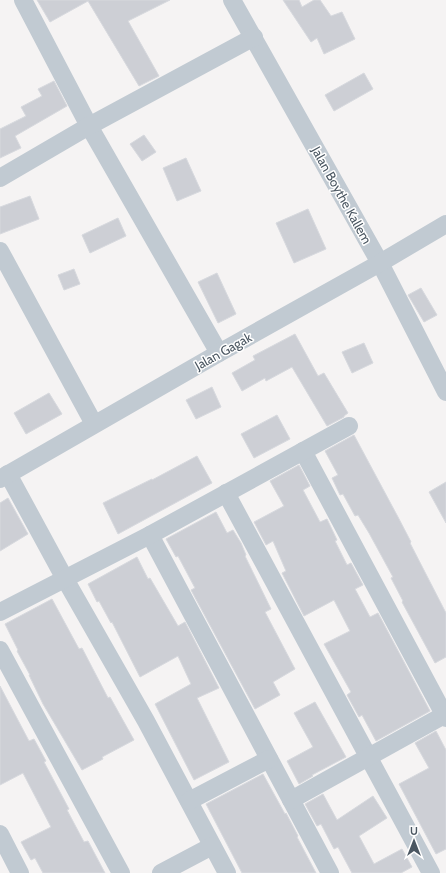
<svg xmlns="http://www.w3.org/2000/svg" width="446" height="873" font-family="Cabin,sans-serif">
<rect width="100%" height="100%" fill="#f5f3f3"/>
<g fill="#cdcfd5" stroke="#d7d9de">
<path d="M37 0H170L128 21 159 76 139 86 88 1 50 22Z"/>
<path d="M283 0H299L302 7 314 0H320L331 16 342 12 355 39 324 54 317 38 311 42Z"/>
<path d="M364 73 373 89 334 111 325 95Z"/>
<path d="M54 81 67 106 15 136 21 148 0 158V129L26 116 21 107 42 96 38 89Z"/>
<path d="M144 135 156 152 142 161 130 144Z"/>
<path d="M186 158 201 191 177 201 163 168Z"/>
<path d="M30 196 39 219 0 234V207Z"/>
<path d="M308 209 326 249 294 263 276 223Z"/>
<path d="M118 218 126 236 90 253 82 235Z"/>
<path d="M74 269 80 284 64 290 58 275Z"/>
<path d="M217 273 236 314 218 323 198 282Z"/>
<path d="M421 288 437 315 424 322 408 295Z"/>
<path d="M295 334 318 376 324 373 348 413 344 416V417L327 426 292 367 266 381 265 378 242 391 232 373 255 360 253 356Z"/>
<path d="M364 343 373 363 352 373 342 352Z"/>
<path d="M212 387 221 407 196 419 186 400Z"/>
<path d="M49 393 62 414 26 434 14 413Z"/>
<path d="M277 415 290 439 254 458 241 434Z"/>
<path d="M354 435 398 517 411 542 410 543 446 613V657L435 663 402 602 403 601 391 578 393 577 369 533 358 515 355 516 343 494 340 495 332 478 338 475 325 451Z"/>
<path d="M197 456 212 483 118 534 103 503 152 479V480Z"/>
<path d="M299 465 310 486 303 490 320 522 327 519 337 540 335 541 347 565 351 563 363 585 355 589 370 617 378 613 430 711 376 741 362 715 359 717 347 695 351 692 324 644 350 631 334 600 304 616 282 573 286 571 273 541 266 545 254 522 284 506 270 481Z"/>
<path d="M446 482V523L429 492Z"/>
<path d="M8 498 28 534 0 551V503Z"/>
<path d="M216 512 227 533 233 530 241 543 246 555 245 556 271 609 265 612 295 669 273 682 280 695 255 709 191 590 195 588 178 556 176 557 166 539Z"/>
<path d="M137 557 148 579 150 578 178 626 185 622 219 688 197 698 229 762 194 780 155 704 191 684 178 656 140 677 112 622 111 623 99 601 97 602 88 584Z"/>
<path d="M52 599 79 649 82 648 108 698 110 697 134 740 102 757 103 759 82 770 43 704 29 675H30L17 651 18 650 5 624Z"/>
<path d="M0 686 29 741 34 739 46 761 44 762 69 809 67 810 84 842 88 841 105 873H43L35 858 31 860 21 842 51 827 23 773 0 785Z"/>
<path d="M315 702 346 757 312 775 313 776 299 784 287 761 313 747 294 713Z"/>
<path d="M436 731 446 750V849L436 854 399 784 429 768 415 743Z"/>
<path d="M263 774 285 814 286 813 298 836 297 837 316 873H242L206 804Z"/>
<path d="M323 794 337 820 373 796 387 818 359 836 374 864 402 849 412 867 401 873H352L338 847 334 849 321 824 317 826 305 804Z"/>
</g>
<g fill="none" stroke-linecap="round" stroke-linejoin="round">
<g stroke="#c1cad2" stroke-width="18">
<path d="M23 0 89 126 219 353"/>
<path d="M232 0 380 263 446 392"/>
<path d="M0 178 89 126 254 37"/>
<path d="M0 251 94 424"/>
<path d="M303 451 446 718"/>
<path d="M8 474 65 579 146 721 227 873"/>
<path d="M0 479 219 353 380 263 446 224"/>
<path d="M226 493 431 873"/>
<path d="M150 535 330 873"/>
<path d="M0 612 150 535 349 426"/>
<path d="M0 650 121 873"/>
<path d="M291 800 444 715"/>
<path d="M189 801 269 759"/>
<path d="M0 834 20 873"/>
<path d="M161 873 212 846"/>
</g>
</g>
<g text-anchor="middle" stroke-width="3" stroke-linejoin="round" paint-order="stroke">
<g font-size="13" fill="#4a5661" stroke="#fff">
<text transform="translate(342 195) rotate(61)" y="5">Jalan Boythe Kallem</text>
<text transform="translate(223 351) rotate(-29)" y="5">Jalan Gagak</text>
</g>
</g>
<g transform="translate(414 841)" stroke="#ffffff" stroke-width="3" paint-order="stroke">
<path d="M0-3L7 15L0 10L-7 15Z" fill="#4a5661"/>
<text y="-6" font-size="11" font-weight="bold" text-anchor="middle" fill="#4a5661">U</text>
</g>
</svg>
